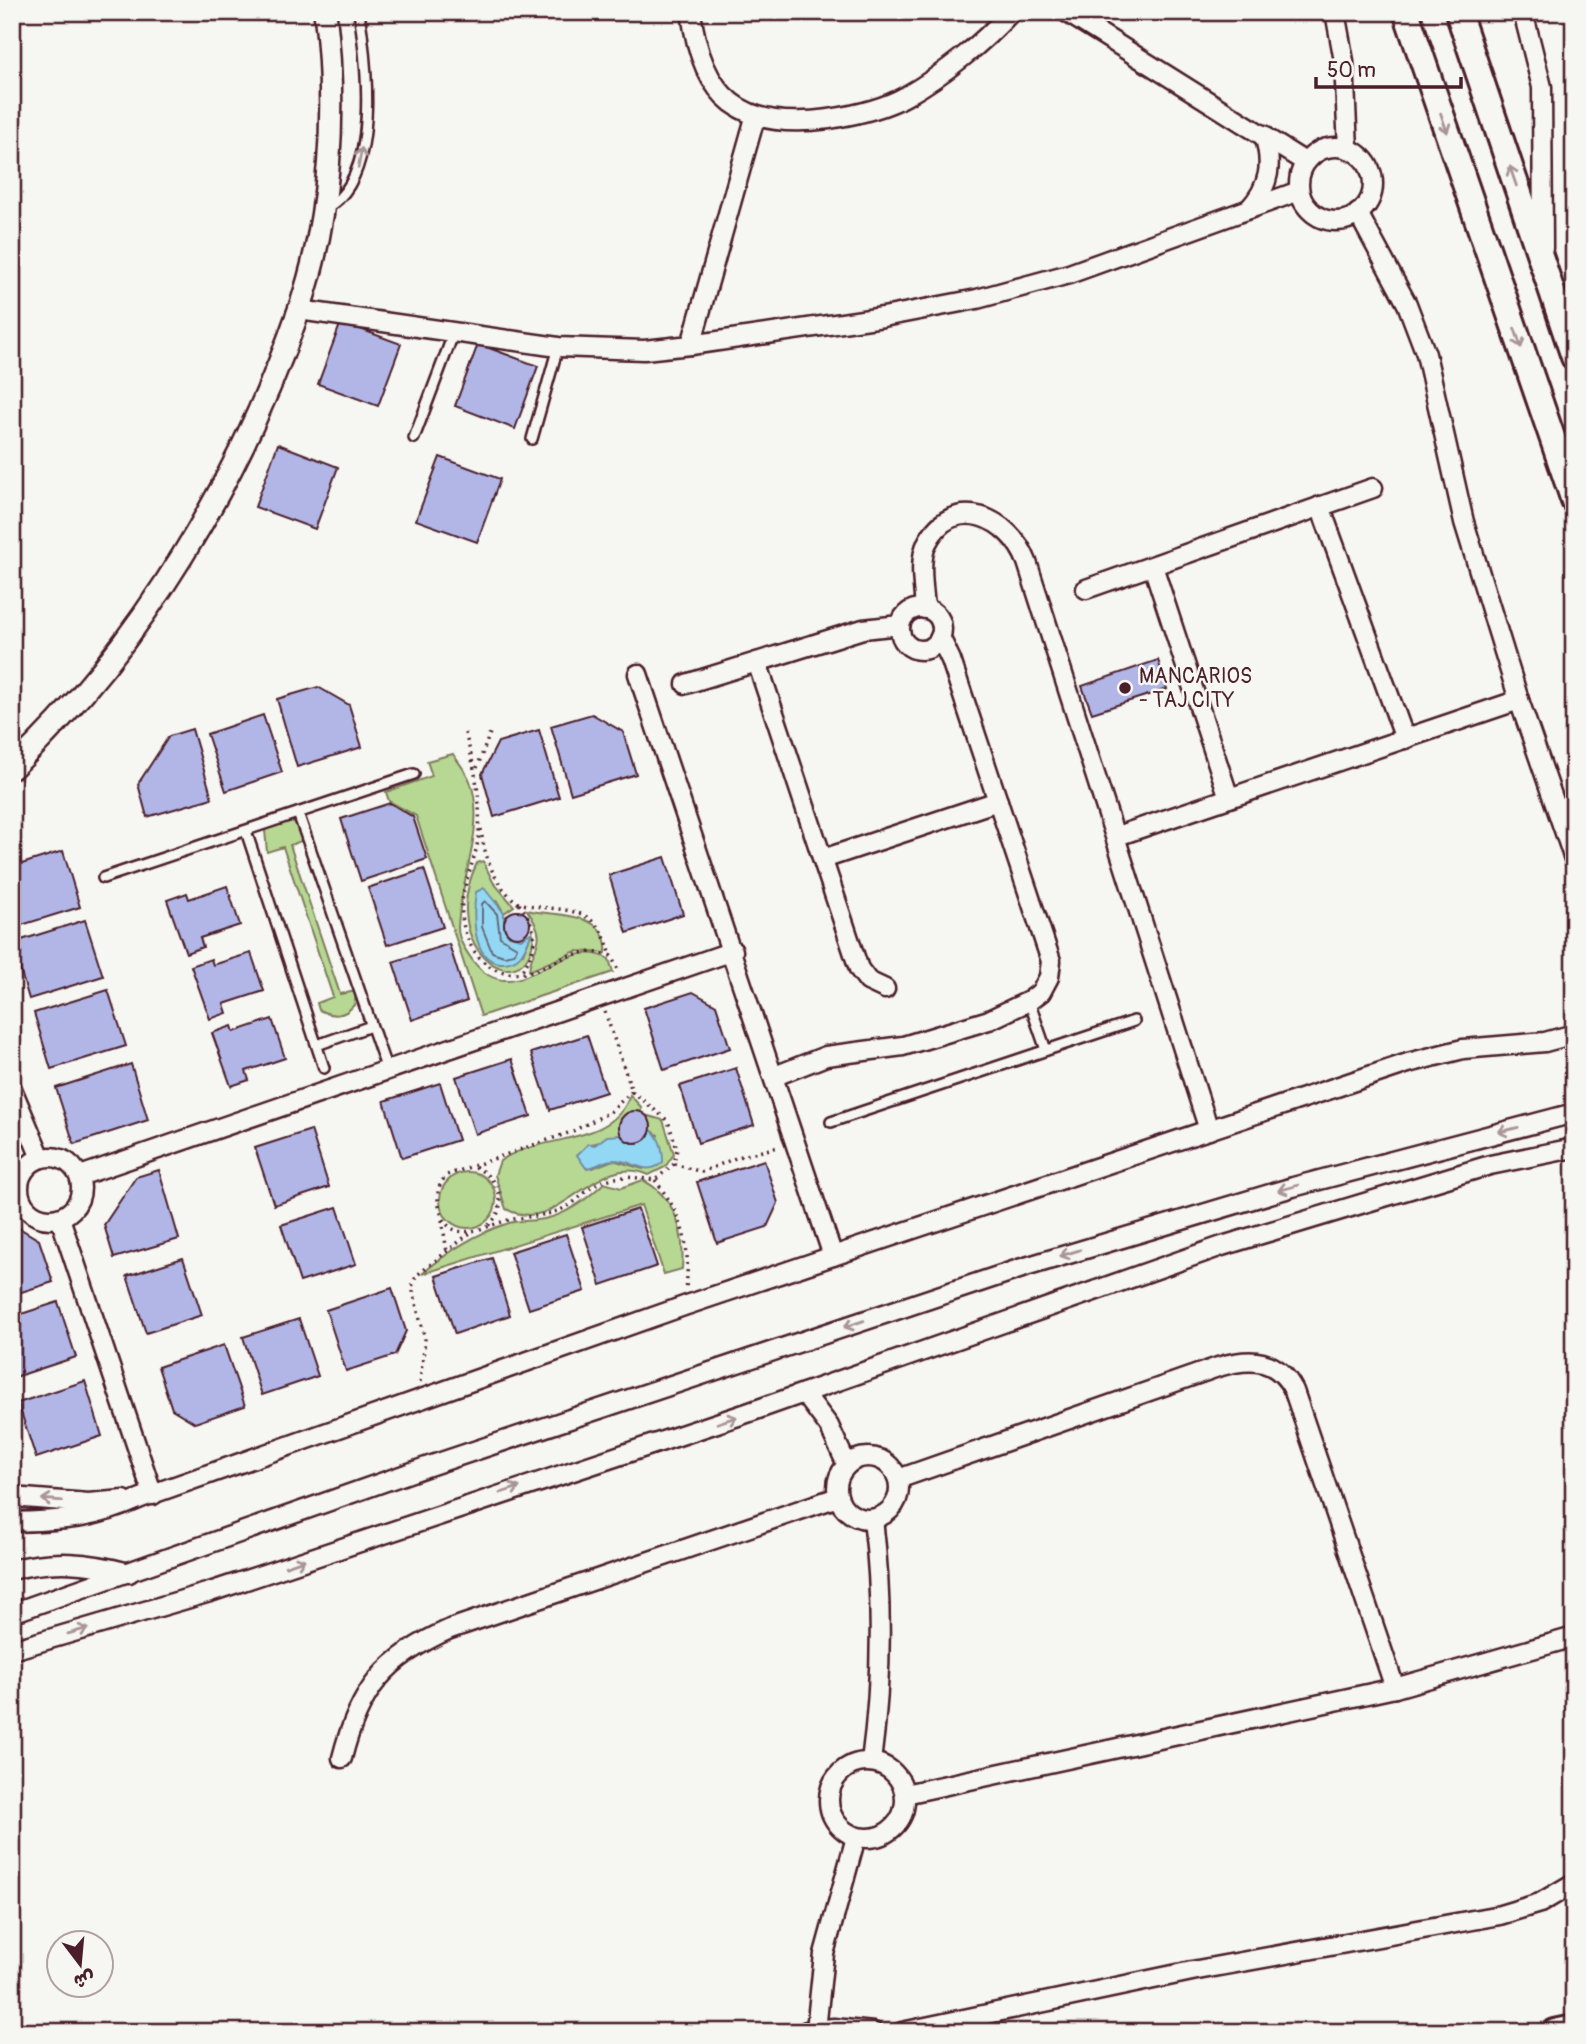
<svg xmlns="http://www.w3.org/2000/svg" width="1586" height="2044" font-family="Pangolin,'Playpen Sans Arabic',sans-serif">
<rect width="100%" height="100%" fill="#f6f6f2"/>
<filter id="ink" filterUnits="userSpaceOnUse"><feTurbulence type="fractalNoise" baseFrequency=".0143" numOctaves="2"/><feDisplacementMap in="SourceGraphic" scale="14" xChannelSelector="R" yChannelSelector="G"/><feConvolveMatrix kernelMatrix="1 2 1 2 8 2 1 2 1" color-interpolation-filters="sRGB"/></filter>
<g filter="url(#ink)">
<g fill="#b6d892" stroke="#807c5e" stroke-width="2">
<path d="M453 754C458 762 466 771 470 781 487 825 459 883 458 928 458 940 466 951 473 961 515 1016 561 932 609 959L613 972 481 1016 416 816 389 801 386 792 432 776 427 761Z"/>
<path d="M290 820 298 825 304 840 290 845 340 994 357 991 354 1005C344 1017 333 1017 319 1010L317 1003 333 997 283 847 267 852 265 830 270 824Z"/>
<path d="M483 861 493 882 514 906 504 913 497 901 474 909 523 954 532 932 534 935C526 1010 435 950 477 863Z"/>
<path d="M527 910C554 917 609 909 606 953L576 951 529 971C531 944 551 944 527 910Z"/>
<path d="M630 1095 642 1108 640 1112 625 1115 619 1124 621 1135C608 1136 600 1145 588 1144L593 1168 613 1160 643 1169 658 1135 651 1130 645 1115 663 1120 674 1154 665 1167 649 1175C593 1150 561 1238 506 1209L495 1175 500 1161C537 1134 613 1147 630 1095Z"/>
<circle cx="468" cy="1200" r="28"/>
<path d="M643 1180C676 1198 685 1232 682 1269L664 1274 641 1205 422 1274C446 1253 475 1234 506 1224 518 1219 531 1222 544 1219 567 1215 587 1199 604 1183L621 1188Z"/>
</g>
<g fill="#92d8f4" stroke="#758ea4" stroke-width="2">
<path d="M484 888 504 913V928L509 936 521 939 532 932C525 949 522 964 500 963 471 960 473 913 476 892Z"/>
<path d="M651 1130C660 1137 663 1150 663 1162 646 1178 633 1159 613 1160 603 1160 596 1168 586 1168L577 1155 588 1144 595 1145 607 1136 621 1135C631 1148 645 1144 651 1130Z"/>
</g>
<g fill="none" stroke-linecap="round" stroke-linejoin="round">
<path stroke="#67697b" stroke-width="2" d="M485 901 497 914 500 937 517 947 514 954 504 956 492 952 482 927V904Z"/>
</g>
<g fill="#b1b6e7" stroke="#4a1f2b" stroke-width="2">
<path d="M341 322 401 344 378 406 318 384Z"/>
<path d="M478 344 538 366 515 429 455 406Z"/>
<path d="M278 444 338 467 315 529 255 507Z"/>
<path d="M440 457 500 479 477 542 416 520Z"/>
<path d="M1158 660 1167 689 1092 713 1082 686Z"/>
<path d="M318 687 349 705 362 747 297 767 277 699Z"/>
<path d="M592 714 623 732 636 774 571 794 551 726Z"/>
<path d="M263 715 282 772 226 791 207 734Z"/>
<path d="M192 729 212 798 147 817 138 784 169 736Z"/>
<path d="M539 730 559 797 494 817 482 774 498 742Z"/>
<path d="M390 803 413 817 427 859 361 881 341 819Z"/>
<path d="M63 851 80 907 12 928V867Z"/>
<path d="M665 857 683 914 627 933 609 875Z"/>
<path d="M424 869 443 927 387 945 368 888Z"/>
<path d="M227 886 240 925 200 938 203 947 186 953 167 900 187 893 189 899Z"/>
<circle cx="517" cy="924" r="13"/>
<path d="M85 920 103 976 29 999 12 943Z"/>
<path d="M449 944 467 1001 412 1020 393 962Z"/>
<path d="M251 953 264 991 224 1004 227 1013 210 1019 191 966 211 959 213 965Z"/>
<path d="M108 990 126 1046 51 1069 34 1013Z"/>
<path d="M693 992 716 1005 730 1048 664 1070 644 1008Z"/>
<path d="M272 1019 285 1058 246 1071 249 1080 231 1086 212 1033 232 1026 234 1032Z"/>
<path d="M587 1035 606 1092 550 1110 531 1053Z"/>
<path d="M512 1059 531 1116 475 1134 456 1077Z"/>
<path d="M131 1064 148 1120 74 1144 56 1088Z"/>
<path d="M736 1068 754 1125 698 1143 680 1086Z"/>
<path d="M440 1083 458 1140 402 1158 384 1101Z"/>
<circle cx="635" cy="1127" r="16"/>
<path d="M311 1130 329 1187 274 1205 255 1148Z"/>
<path d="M764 1160 778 1203 767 1227 717 1243 697 1182Z"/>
<path d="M159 1170 179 1239 114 1258 104 1225 136 1177Z"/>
<path d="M337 1207 356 1264 300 1282 281 1225Z"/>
<path d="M638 1209 657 1266 601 1285 582 1227Z"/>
<path d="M16 1226 39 1240 53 1282 12 1295V1228Z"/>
<path d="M566 1234 585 1291 529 1309 510 1252Z"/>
<path d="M183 1258 202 1315 146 1333 127 1276Z"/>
<path d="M492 1258 510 1315 455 1334 436 1276Z"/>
<path d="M392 1288 406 1331 395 1355 346 1371 326 1310Z"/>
<path d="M58 1302 76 1357 12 1378V1317Z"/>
<path d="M299 1319 318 1376 262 1395 243 1337Z"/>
<path d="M224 1345 245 1406 195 1423 172 1409 158 1367Z"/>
<path d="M85 1381 102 1436 36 1458 18 1403Z"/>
</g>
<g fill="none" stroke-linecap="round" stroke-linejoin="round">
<g stroke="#4a1f2b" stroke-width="14">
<g id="service">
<path d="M326 208C381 179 367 64 359 12"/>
<path d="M414 438 454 332"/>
<path d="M532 439 558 347"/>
<path d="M298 813 387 1070"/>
<path d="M246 831 324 1068"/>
<path d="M103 878 414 774"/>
<path d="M1029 1001 1046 1050"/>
<path d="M317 1045 371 1026"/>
<path d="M831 1122 1134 1021"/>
</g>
</g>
<g stroke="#4a1f2b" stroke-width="23">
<g id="minor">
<path d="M691 12C702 99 742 131 829 119 855 115 883 109 906 96 943 75 982 44 1011 12"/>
<path d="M1066 12 1305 162"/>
<path d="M1335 12 1344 61 1348 149"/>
<path d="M1523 12 1542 87 1543 248"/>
<circle cx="1336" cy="184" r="37"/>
<path d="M1249 209C1270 186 1273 164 1264 135"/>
<path d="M1358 213 1407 304 1426 354 1464 522 1519 700 1574 859"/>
<path d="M299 310 558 347 644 350 691 345 883 317 977 299 1069 274 1299 191"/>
<path d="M691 345 755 118"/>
<path d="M1320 506 1405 739"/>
<path d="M1153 566 1229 798"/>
<path d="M1086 589 1373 488"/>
<circle cx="921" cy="629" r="21"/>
<path d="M925 609C924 589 918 562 927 543 953 492 1010 517 1027 562L1209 1130"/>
<path d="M757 662 859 969 868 981 885 989"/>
<path d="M638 674 833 1256"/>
<path d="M686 684 863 629 900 625"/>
<path d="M1117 836 1519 700"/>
<path d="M823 859 998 801"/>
<path d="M775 1076 826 1056 903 1046 989 1020 1029 1001 1041 992 1049 977 1051 961 951 660 940 637"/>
<path d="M12 1089 41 1158"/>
<circle cx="50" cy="1188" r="31"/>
<path d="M80 1176 733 951"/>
<path d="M60 1218 153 1495"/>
<path d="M804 1393 829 1426 847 1465"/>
<circle cx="868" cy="1488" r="31"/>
<path d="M898 1479 1218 1367C1251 1357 1278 1358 1294 1391L1395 1688"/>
<path d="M12 1497 88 1503 124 1500"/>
<path d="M12 1522C65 1520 92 1520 141 1498L684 1306 1408 1063 1463 1049 1545 1042 1574 1034"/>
<path d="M12 1570C52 1559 89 1562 129 1573"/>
<path d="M12 1613 426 1467 1022 1268 1293 1187 1574 1113"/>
<path d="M12 1650 210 1592 747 1413 1222 1246 1490 1165 1574 1148"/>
<path d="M342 1758C359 1690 386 1657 450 1629L838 1497"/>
<circle cx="867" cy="1800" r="38"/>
<path d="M871 1762C882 1680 883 1601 873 1519"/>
<path d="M905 1794 1395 1688 1574 1637"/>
<path d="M816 2030 824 1954 856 1837"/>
<path d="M807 2031 834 2028 873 2032"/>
<path d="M902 2032 1192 1971 1500 1915 1540 1903 1574 1883"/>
</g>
</g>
<g stroke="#4a1f2b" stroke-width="26">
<path id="tertiary" d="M12 768C142 645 240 479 299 310 331 217 337 110 325 12"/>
</g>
<g stroke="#4a1f2b" stroke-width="30">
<g id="secondary">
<path d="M1406 12 1574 501"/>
<path d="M1458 12 1574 357"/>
<path d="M1555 2032 1574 2028"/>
</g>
</g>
<g stroke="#4a1f2b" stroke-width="3.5" stroke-dasharray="2 5" stroke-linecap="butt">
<path d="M465 733C475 767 481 798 479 833 477 855 467 874 463 895 457 926 472 965 504 972 546 982 562 940 611 956L620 973"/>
<path d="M477 768 490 733"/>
<path d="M481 829C484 857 495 886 518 903 565 914 596 900 611 956"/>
<path d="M519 904C539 929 539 948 520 973"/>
<path d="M605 1012 632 1091 668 1121 677 1149 674 1164 655 1180C638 1178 623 1175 606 1180 591 1184 580 1200 566 1207 550 1216 531 1216 513 1219 489 1223 451 1250 440 1210 436 1195 437 1186 447 1175L571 1132 610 1112 632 1091"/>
<path d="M674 1164 702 1172 738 1157 778 1147"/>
<path d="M475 1167C500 1179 511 1209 486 1227"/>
<path d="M655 1180C682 1215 691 1243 686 1288"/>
<path d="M442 1220 447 1252"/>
<path d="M420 1382 425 1340 412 1287 416 1276 470 1233"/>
</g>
<use href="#service" stroke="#f6f6f2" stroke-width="9"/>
<use href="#minor" stroke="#f6f6f2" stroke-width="18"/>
<use href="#tertiary" stroke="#f6f6f2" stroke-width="21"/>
<use href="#secondary" stroke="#f6f6f2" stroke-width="24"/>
</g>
<defs><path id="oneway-shaft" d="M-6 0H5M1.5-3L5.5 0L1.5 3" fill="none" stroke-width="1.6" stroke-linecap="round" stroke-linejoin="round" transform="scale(1.75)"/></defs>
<g stroke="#a99598">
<use href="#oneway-shaft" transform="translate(1444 123) rotate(71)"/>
<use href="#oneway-shaft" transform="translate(360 158) rotate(-80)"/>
<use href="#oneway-shaft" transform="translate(1513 176) rotate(-109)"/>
<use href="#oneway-shaft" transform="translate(1518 338) rotate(71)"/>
<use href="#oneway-shaft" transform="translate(1508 1130) rotate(166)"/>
<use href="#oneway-shaft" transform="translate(1288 1188) rotate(164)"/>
<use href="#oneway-shaft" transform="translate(1070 1253) rotate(163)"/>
<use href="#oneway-shaft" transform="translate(854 1324) rotate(161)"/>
<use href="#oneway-shaft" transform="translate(727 1420) rotate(-18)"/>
<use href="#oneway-shaft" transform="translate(510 1490) rotate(-18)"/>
<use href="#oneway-shaft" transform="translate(52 1500) rotate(-175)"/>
<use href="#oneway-shaft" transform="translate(295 1563) rotate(-19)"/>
<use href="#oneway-shaft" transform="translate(78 1631) rotate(-16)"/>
</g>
</g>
<circle fill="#4a1f2b" stroke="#f6f6f2" stroke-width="2.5" cx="1125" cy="688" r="7"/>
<g text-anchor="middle" stroke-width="5" stroke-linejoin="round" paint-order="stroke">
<g font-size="21" fill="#4a1f2b" stroke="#f6f6f2" text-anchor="start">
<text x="1139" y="683">MANCARIOS<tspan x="1139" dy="24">- TAJ CITY</tspan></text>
</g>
</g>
<rect width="1586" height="2044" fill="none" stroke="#f6f6f2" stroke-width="42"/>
<rect x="21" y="21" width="1544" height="2002" fill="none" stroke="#4a1f2b" stroke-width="2.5" filter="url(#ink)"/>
<g transform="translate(80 1964) rotate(164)"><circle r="33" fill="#f6f6f2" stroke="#b1a0a2" stroke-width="2"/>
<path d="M0-5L12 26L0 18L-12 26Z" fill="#4a1f2b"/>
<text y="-10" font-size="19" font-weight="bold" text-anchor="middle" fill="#4a1f2b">ش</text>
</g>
<path d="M1316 77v10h145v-10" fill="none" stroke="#4a1f2b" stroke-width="3.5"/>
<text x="1327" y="77" font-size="21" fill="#4a1f2b" stroke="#f6f6f2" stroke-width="5" paint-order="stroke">50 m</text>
</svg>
